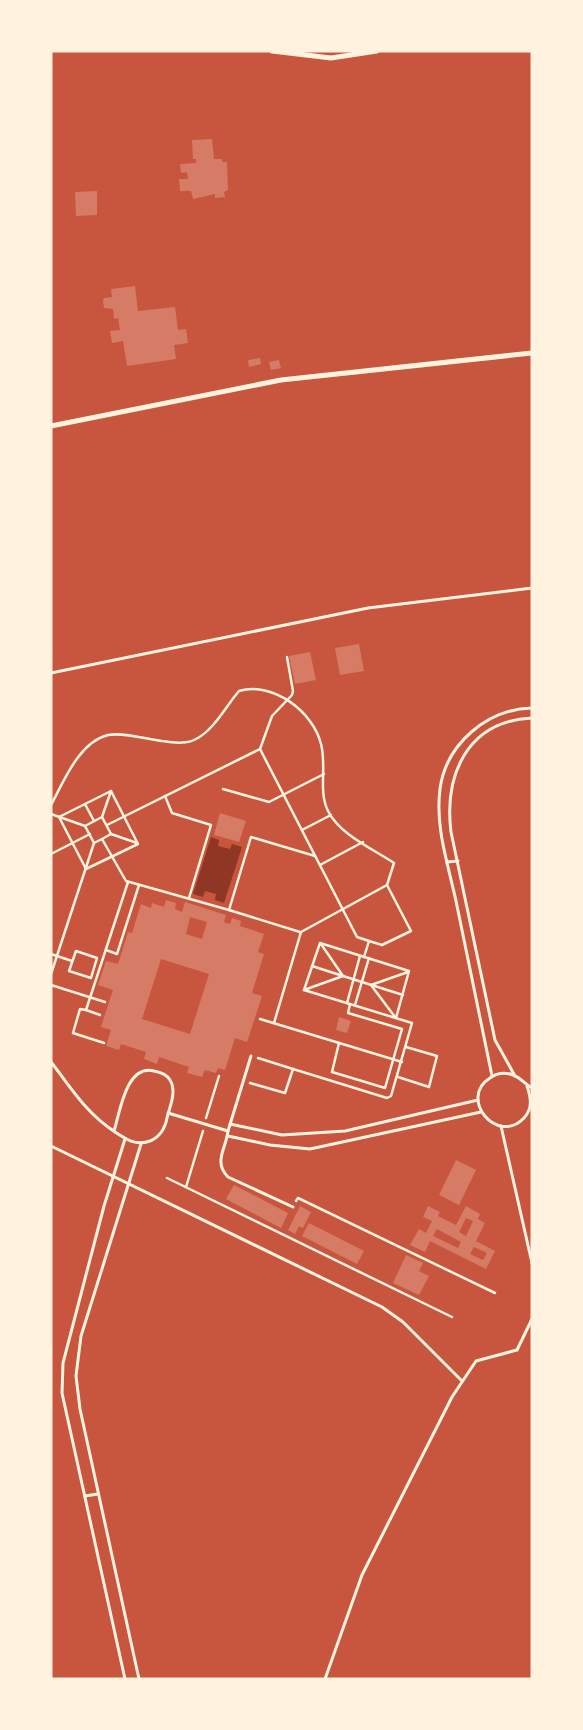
<svg xmlns="http://www.w3.org/2000/svg" width="583" height="1730" font-family="'PT Sans Narrow',sans-serif">
<rect width="100%" height="100%" fill="#c8553d"/>
<path fill="#8f3625" d="M211 837 219 840 218 846 230 849 232 844 242 847 224 903 215 900 216 894 205 891 203 897 193 894Z"/>
<g fill="#d67c66" fill-rule="evenodd">
<path d="M212 139 214 159H222V162H227L228 190 224 192 225 197 215 198V194L193 199 191 191H180L179 179H188L187 172 181 173 180 164 196 163V159H193L192 140Z"/>
<path d="M97 191V215L76 216 75 192Z"/>
<path d="M135 286 138 311 175 307 178 330 186 329 188 343 174 345 176 359 127 366 123 341 112 343 110 331 120 330 118 318 114 319 113 309 104 308 103 301 104 298 112 297 111 289Z"/>
<path d="M260 358 261 364 249 367 248 360Z"/>
<path d="M279 360 281 368 271 370 269 362Z"/>
<path d="M359 644 364 671 340 675 335 648Z"/>
<path d="M310 652 316 680 295 684 289 656Z"/>
<path d="M220 813 246 821 239 842 214 835Z"/>
<path d="M166 900 176 903 175 909 182 912 185 902 226 915 224 922 230 924 232 918 241 921 240 926 264 934 258 952 264 954 252 993 262 996 247 1042 235 1038 225 1070 218 1068 216 1073 205 1070 202 1077 187 1073 189 1067 159 1057 157 1064 144 1059 146 1052 121 1044 119 1050 106 1046 111 1030 101 1027 113 990 98 985 106 961 118 964 128 932 132 933 141 904 151 908 152 903 164 907ZM190 917 207 922 202 939 186 934ZM161 959 209 974 190 1034 142 1019Z"/>
<path d="M339 1017 351 1021 347 1033 336 1030Z"/>
<path d="M456 1160 476 1170 459 1205 439 1195Z"/>
<path d="M234 1185 288 1213 281 1228 226 1199Z"/>
<path d="M300 1206 311 1212 303 1228 299 1226 295 1234 288 1230Z"/>
<path d="M428 1206 440 1212 438 1216 456 1225 466 1206 480 1214 478 1219 485 1223 476 1241 495 1251 486 1269 430 1241 425 1252 410 1245 419 1229 426 1233 432 1221 423 1217ZM466 1218 473 1221 466 1236 459 1232ZM437 1229 461 1242 458 1248 433 1236ZM474 1247 487 1253 483 1260 470 1254Z"/>
<path d="M309 1223 364 1251 357 1264 302 1236Z"/>
<path d="M406 1255 423 1263 419 1271 429 1276 419 1295 393 1283Z"/>
</g>
<g fill="none" stroke-linecap="round" stroke-linejoin="round">
<g stroke="#fff3e0" stroke-width="2.5">
<path d="M260 749 272 716 292 695 293 691 287 657"/>
<path d="M223 789 269 802 324 774"/>
<path d="M111 791 138 844 86 869 59 817Z"/>
<path d="M165 796 172 813 211 825 189 898"/>
<path d="M85 804 94 821"/>
<path d="M51 805C64 781 79 742 108 735 124 732 146 739 162 741 173 742 185 745 196 739 214 730 226 706 239 691 272 681 313 711 321 744 327 766 318 791 328 811 340 835 373 849 394 863L387 885"/>
<path d="M51 814 85 826"/>
<path d="M102 817 111 791"/>
<path d="M107 825 260 749 357 937 369 941"/>
<path d="M302 830 331 815"/>
<path d="M111 834 137 843"/>
<path d="M102 839 94 843 85 826 102 817 111 834 102 839 126 881 229 910"/>
<path d="M51 854 90 834"/>
<path d="M320 865 363 842"/>
<path d="M300 932 229 910 251 837 315 856"/>
<path d="M106 950 117 954 139 885"/>
<path d="M76 951 97 958 91 978 69 971Z"/>
<path d="M51 954 72 961"/>
<path d="M312 966 343 976 321 944"/>
<path d="M51 974 94 843"/>
<path d="M51 985 105 1002"/>
<path d="M304 990 343 976 403 995"/>
<path d="M347 1003 360 956"/>
<path d="M355 1005 369 958"/>
<path d="M86 1010 100 1015"/>
<path d="M395 1017 371 985 408 972"/>
<path d="M260 1019 402 1062"/>
<path d="M274 1023 301 932 387 885 411 931 382 945 369 941 364 957"/>
<path d="M104 1043 73 1033 80 1009 86 1010 128 882"/>
<path d="M339 1043 332 1072 385 1088 402 1029 348 1013 350 1004"/>
<path d="M293 1069 387 1098 391 1096 412 1023 304 990 320 943 409 971 396 1018"/>
<path d="M398 1077 429 1087 437 1056 406 1047"/>
<path d="M250 1083 285 1093 293 1069 258 1058"/>
<path d="M206 1118 219 1076"/>
<path d="M167 1178 452 1317"/>
<path d="M186 1187 203 1131"/>
<path d="M296 1201 298 1198 495 1293"/>
</g>
<g stroke="#fff3e0" stroke-width="3">
<path d="M51 673 368 608 532 588"/>
<path d="M447 862 458 861"/>
<path d="M51 1062C73 1090 85 1112 115 1132 127 1140 136 1146 150 1141 160 1137 165 1128 167 1118 170 1106 177 1091 170 1080 167 1075 160 1072 154 1071 126 1064 120 1112 114 1131"/>
<path d="M492 1076C480 1018 468 960 456 901 448 864 435 827 440 789 446 744 487 709 532 708"/>
<path d="M515 1076 495 1040 451 832C444 775 467 721 532 718"/>
<path d="M527 1086C531 1098 533 1108 524 1118 497 1146 458 1098 490 1078 497 1073 505 1072 513 1075 521 1078 525 1084 532 1088"/>
<path d="M168 1113 228 1131 251 1056"/>
<path d="M230 1124 282 1135 345 1131 478 1100"/>
<path d="M501 1126 532 1263"/>
<path d="M228 1131C226 1149 213 1162 228 1177L293 1207"/>
<path d="M228 1136 270 1145 310 1149 481 1112"/>
<path d="M51 1146 382 1307 403 1322 462 1381"/>
<path d="M85 1496 98 1494"/>
<path d="M125 1679 62 1393 63 1363 104 1206 125 1139"/>
<path d="M139 1679 80 1409 76 1376 81 1336 141 1144"/>
<path d="M325 1679 362 1575 452 1397 476 1361 517 1350 532 1319"/>
</g>
<g stroke="#fff3e0" stroke-width="5">
<path d="M272 51 331 58 377 51"/>
<path d="M51 426 281 380 532 353"/>
</g>
</g>
<rect width="583" height="1730" fill="none" stroke="#fff3e0" stroke-width="105"/>
</svg>
